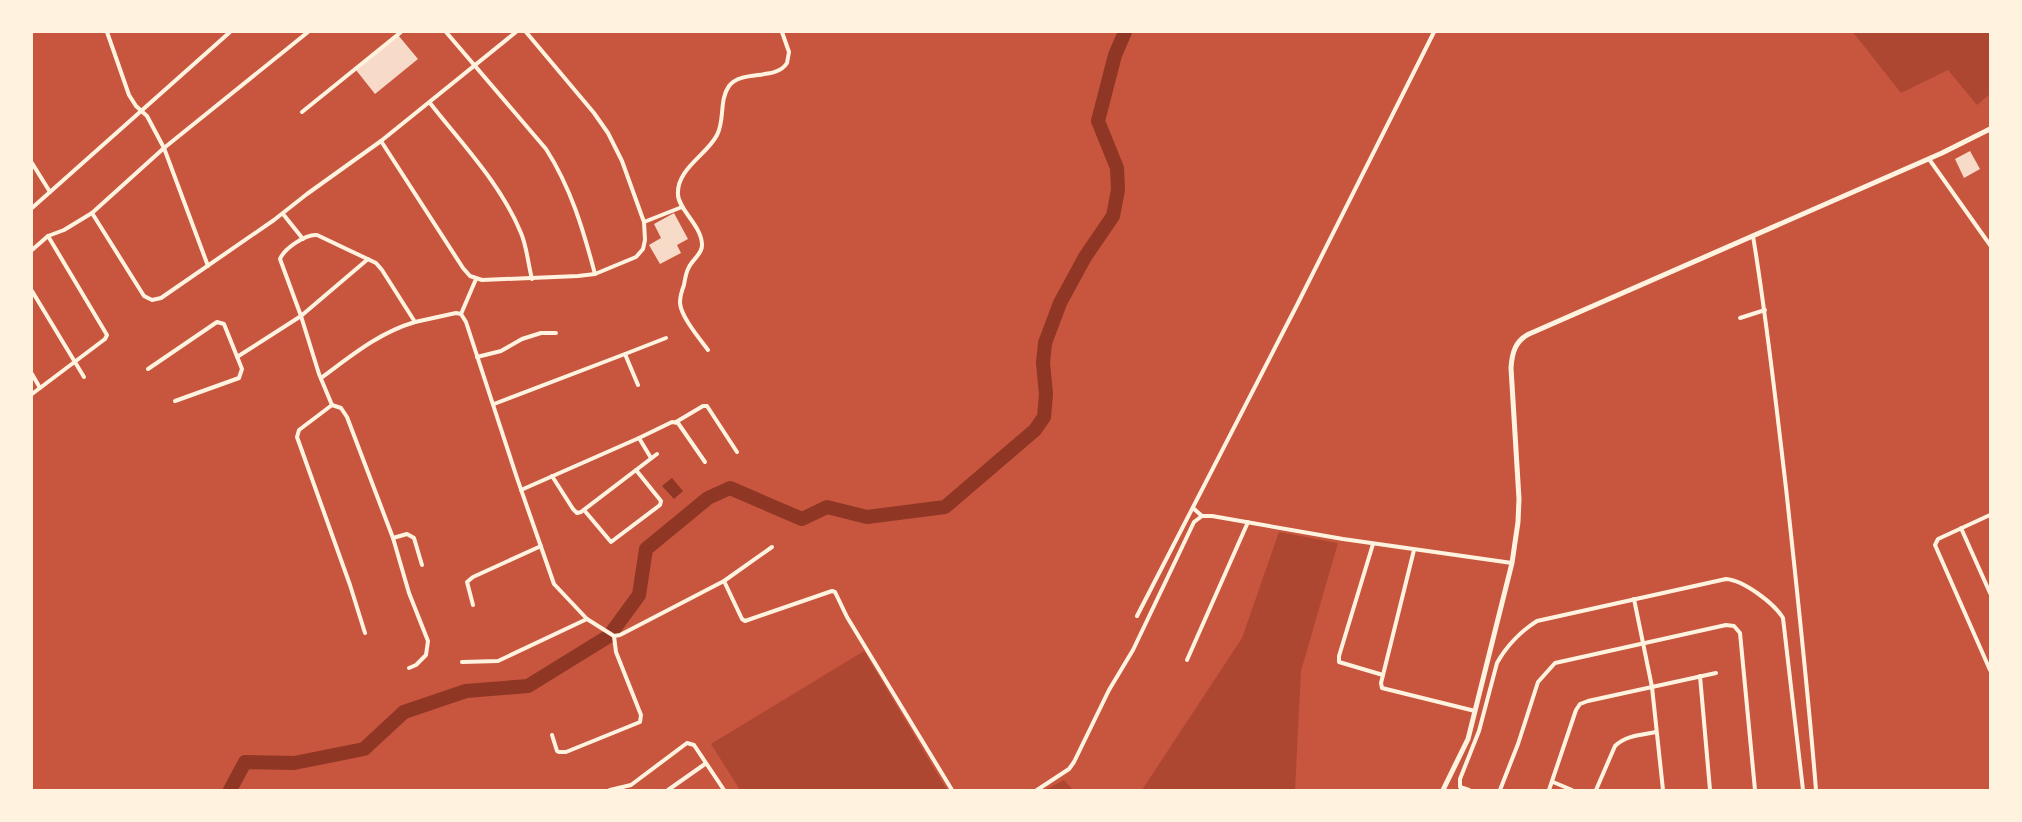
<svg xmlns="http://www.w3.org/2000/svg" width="2022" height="822" font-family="'Open Sans',sans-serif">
<rect width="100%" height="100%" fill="#c8553d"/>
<g fill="#ae4732">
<path d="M1853 32H1990V94L1977 105 1948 70 1901 93Z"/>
<path d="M1279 532 1338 543 1301 671 1295 790H1142L1242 638Z"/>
<path d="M864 651 947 790H740L711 744Z"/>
<path d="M1064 780 1073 790H1045Z"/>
</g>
<path fill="#8f3625" d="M672 478 683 491 674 499 662 486Z"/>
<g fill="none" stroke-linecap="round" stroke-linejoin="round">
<path stroke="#8f3625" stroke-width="14" d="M230 790 245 762 294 763 364 749 404 712 466 691 528 686 609 636 639 595 646 549 708 498 730 488 802 519 827 507 867 517 945 507 1035 430 1044 417 1046 394 1043 363 1045 343 1060 303 1085 257 1113 216 1118 190 1117 168 1098 121 1115 55 1125 32"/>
</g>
<g fill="#f7dbc8">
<path d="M398 35 418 59 375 94 356 70Z"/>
<path d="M1970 151 1980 169 1964 178 1955 159Z"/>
<path d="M674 213 688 239 677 245 681 253 660 264 649 245 661 238 654 224Z"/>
</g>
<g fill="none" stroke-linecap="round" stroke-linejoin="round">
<g stroke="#fff3e0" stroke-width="4">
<path d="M107 32 129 95 136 106 147 116 164 148 208 266"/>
<path d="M446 32 546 149C571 188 583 229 595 274"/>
<path d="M430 103C462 144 501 184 521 233 527 247 528 264 532 279"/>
<path d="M302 112 401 32"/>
<path d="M381 141 463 268 470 276 482 280 578 276 595 274 636 257 643 249 645 240 644 222 622 161 608 133 594 113 526 32"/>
<path d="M1929 159 1990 245"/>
<path d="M32 163 50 192 230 32"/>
<path d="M32 208 50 192"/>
<path d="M92 213 144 296 152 300 161 298 274 220 307 194 381 141 516 32"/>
<path d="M283 214 303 239"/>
<path d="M644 222 682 207"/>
<path d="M1753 236C1767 320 1776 404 1786 488 1797 589 1808 690 1816 790"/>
<path d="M32 250 48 236 64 230 92 213 164 148 308 32"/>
<path d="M32 291 84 377"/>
<path d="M461 314 476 279"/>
<path d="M1740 318 1765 310"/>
<path d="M708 350C700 339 681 317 680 303 680 297 682 290 684 285 685 279 686 272 689 267 693 259 703 253 702 244 701 225 679 210 678 195 676 169 707 155 717 135 725 120 719 100 729 86 742 69 776 81 787 63L789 52 782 32"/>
<path d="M625 354 666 338"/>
<path d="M237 357 301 316 368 259"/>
<path d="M477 357 501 351 522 339 541 333H556"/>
<path d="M148 369 217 322 224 324 242 369 239 378 175 401"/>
<path d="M32 374 40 388"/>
<path d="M321 378C351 356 378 333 415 322"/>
<path d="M32 394 105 339 107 335 48 236"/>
<path d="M494 404 625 354 638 385"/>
<path d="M332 405 299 430 297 437 350 585 365 633"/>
<path d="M676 422 703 406H707L737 452"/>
<path d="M639 438 672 422 678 423 705 462"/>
<path d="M552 476 573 509 577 513 581 512 657 454"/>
<path d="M521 490 639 438 651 458"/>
<path d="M1193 508 1202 516"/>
<path d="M584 510 611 542 660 505 661 501 636 470"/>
<path d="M1990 515 1938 539 1935 545 1990 670"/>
<path d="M1961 528 1990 593"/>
<path d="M393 538 407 534 414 538 422 565"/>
<path d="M1373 544 1339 656V662L1383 675"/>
<path d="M1414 550 1383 675 1381 683 1382 688 1475 711"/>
<path d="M724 581 742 619 745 621 832 591 835 592 847 617 952 790"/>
<path d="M1634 599 1652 687 1663 790"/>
<path d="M473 605 467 582 473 577 541 546"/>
<path d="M1137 616 1297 305 1434 32"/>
<path d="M1187 660 1248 522"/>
<path d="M462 662 498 661 587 619"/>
<path d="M409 668 416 665 426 655 428 641 409 593 393 538 347 417 341 408 332 405 319 374 301 316 280 259C284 249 305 234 317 235L376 263 382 270 415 322 456 313 461 314 466 322 517 478 554 584 587 619 614 636 620 635 724 581 772 547"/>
<path d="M1700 676 1710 790"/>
<path d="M552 735 557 751 559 752H566L640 722 641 715 616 652 614 636"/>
<path d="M1553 782 1572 790"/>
<path d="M610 790 631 785 687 743 694 745 724 790"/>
<path d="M668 790 705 764"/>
<path d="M1037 790 1069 769 1074 762 1109 690 1133 650 1194 522 1202 516H1212L1343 539 1512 563"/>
<path d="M1469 790 1460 787V779L1479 731 1497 663C1506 647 1521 631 1537 621L1726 579C1743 580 1774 603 1783 618L1803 790"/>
<path d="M1500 790 1518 744 1538 682 1555 663 1726 625 1734 626 1740 633 1755 790"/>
<path d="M1549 790 1576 710 1580 704 1588 701 1716 673"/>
<path d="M1596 790 1615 746C1626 735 1642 735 1656 732"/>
</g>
<path stroke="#fff3e0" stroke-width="5" d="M1443 790 1468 739 1512 563 1518 522 1519 499 1511 368C1512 353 1515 341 1529 334L1942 153 1990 129"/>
</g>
<rect width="2022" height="822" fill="none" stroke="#fff3e0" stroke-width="66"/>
</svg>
